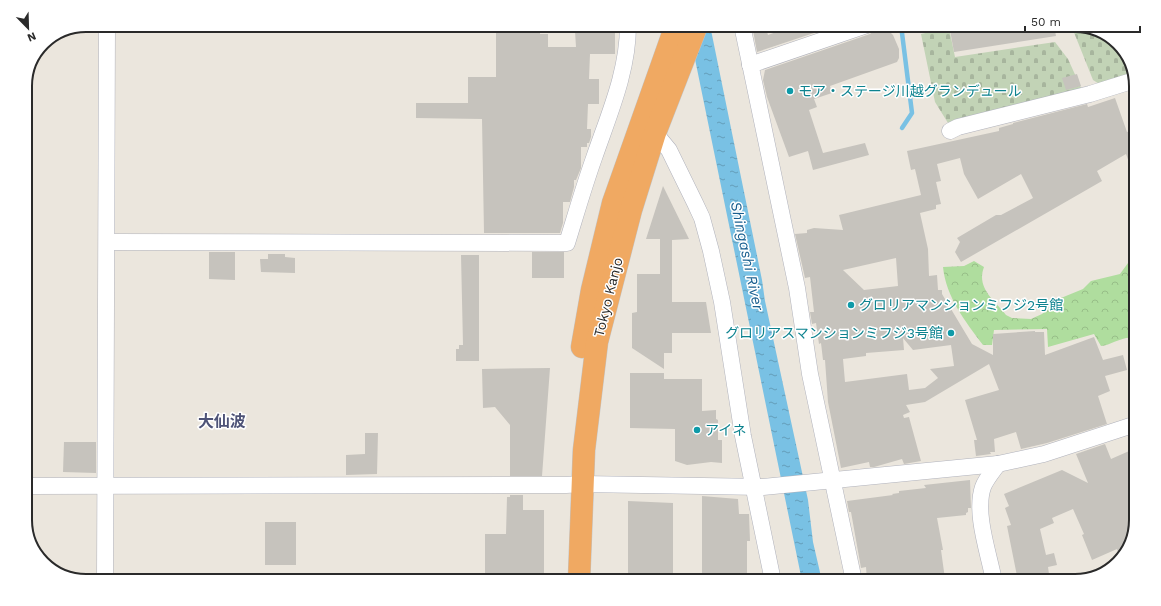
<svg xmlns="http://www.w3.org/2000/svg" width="1161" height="606" font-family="'Work Sans','Noto Sans JP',sans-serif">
<defs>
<pattern id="forest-crowns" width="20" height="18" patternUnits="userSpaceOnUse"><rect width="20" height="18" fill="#afdd9e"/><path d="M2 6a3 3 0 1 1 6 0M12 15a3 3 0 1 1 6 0" fill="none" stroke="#97be88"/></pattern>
<pattern id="cemetery-stones" width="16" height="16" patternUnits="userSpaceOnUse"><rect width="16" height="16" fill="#c2d3b6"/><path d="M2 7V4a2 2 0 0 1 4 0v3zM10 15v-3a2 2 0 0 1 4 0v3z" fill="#a7b59d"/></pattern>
<pattern id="water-ripples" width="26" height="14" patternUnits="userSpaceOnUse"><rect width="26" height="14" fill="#79c1e4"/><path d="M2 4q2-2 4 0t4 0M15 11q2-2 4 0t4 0" fill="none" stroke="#639db9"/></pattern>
</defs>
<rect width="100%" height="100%" fill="#ebe6dd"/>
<path fill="url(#forest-crowns)" d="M974 261 984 267C976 288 994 300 1006 315L1012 318 1031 319 1042 314 1061 298 1083 289 1091 281 1120 274 1128 263 1136 261V339C1125 334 1112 345 1101 346L1094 334 1048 347 1047 329 994 330 992 345H983C965 321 946 297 943 267L964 266Z"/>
<g fill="url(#cemetery-stones)">
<path d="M1071 25 1102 31 1126 52 1133 74 1101 85 1093 80Z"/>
<path d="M949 28 955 57 1055 42 1068 59 1082 90 948 123 935 102 921 34Z"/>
</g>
<path fill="url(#water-ripples)" d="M688 25H710L711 30 762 280 765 301 808 500 813 542 822 581H802Z"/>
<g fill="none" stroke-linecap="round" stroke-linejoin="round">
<path stroke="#79c1e4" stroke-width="4.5" d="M901 25 912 113 902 128"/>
</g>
<g fill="#c6c3bd" fill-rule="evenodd">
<path d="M496 25H526V27H540V34H548V47H576L575 31H584V28H604V31H615V54H590L589 79H599V104H588L587 129H591V137L589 143H587V147H581V168L576 180H574V187L570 202H563V223L560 233H484L482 119 416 118V103H468V77H496Z"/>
<path d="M752 25H765L768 35 795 25H838L757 52Z"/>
<path d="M876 25H883L893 35 899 49V58L897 62 830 86 832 93 814 99 817 107 809 110 823 153 865 143 869 155 813 170 808 151 789 157 767 97 763 80 765 70 870 34 874 31Z"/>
<path d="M949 25H1054L1056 36 954 52Z"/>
<path d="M1077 74 1081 86 1066 90 1062 78Z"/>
<path d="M1115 98 1127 132 1136 129V176H1134L1126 154 1097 171 1102 181 961 262 955 252 960 242 957 238 996 215H1001L1033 198 1021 174 978 199 964 174 960 158 937 164 941 181 936 182 941 204 936 205V209L920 213 928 249 929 276 937 275 938 290H942V294L972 344 993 355V334L1035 331V332H1044L1045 355 1094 337 1103 360 1123 355 1127 370 1105 376 1110 391 1098 396 1107 424 1047 443 1021 449 1016 432 994 439 995 452H990L991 454 976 456 974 440H977L965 400 999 390 989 364 925 402 906 405 910 412 903 415 904 418 909 417 921 461 904 464 902 459 874 467H870L869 462 841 468 828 402 825 360H823L821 343 819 344 816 323 812 324 810 312H814L810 277 805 278 795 234 807 233V230L814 228 843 230 839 215 921 195 915 169 911 170 907 151 999 131V128L1013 124V123L1087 104 1088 107ZM896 258 898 286 864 290 843 270ZM903 338 913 350 951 345 954 366 930 369 938 378 925 388 909 390 907 374 845 382 843 359 866 356V353L904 350Z"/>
<path d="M663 186 689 239 672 240V302H706L711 333H672V353H664V369L632 348V313L637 312V274H660V239H646Z"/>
<path d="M209 252H235V280L209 279Z"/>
<rect x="532" y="252" width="32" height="26"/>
<path d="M268 254H285V257L295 258V273L261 272 260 259H268Z"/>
<path d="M461 255H479V361H456V349H459V345H463Z"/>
<path d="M550 368 542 476H510V425L495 407 483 408 482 369Z"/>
<path d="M630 373H664V379H702V411L716 410V419L718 420V440H722V463L711 462 687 465 675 461V429L630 428Z"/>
<path d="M365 433H378L377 474 346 475V455L365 454Z"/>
<path d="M64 442H96V473L63 472Z"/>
<path d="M1105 444 1111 459 1136 448V520L1130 547 1120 558 1117 549 1092 560 1082 535 1084 534 1073 509 1052 518 1054 523 1040 529 1046 555 1054 553 1057 565 1048 567 1050 581H1018L1007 526 1011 525 1005 508 1009 506 1004 494 1062 470 1088 483 1076 454Z"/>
<path d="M970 480 971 508H968V512L966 513V515L937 518 943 550H941L945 579 935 581H867L866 567 861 568 851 512H849L847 501 893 495 892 494 899 493V491L926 488 924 485Z"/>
<path d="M510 495H523V510H544V581H485V534H506L507 497H510Z"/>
<path d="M702 496 738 499 739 514H749L750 541H747V574H738V581H702Z"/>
<path d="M628 501 673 503V578H628Z"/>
<rect x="265" y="522" width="31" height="43"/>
</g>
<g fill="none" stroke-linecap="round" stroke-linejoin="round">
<g stroke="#b0b2bc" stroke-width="17">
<g id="minor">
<path d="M742 25 797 288 810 374 854 581"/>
<path d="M750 65 867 25"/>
<path d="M950 131 958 127 1090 94 1135 80"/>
<path d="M655 133 669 150 695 203 702 218 711 251 722 302 743 436 773 581"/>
<path d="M107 242 567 243C576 214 584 186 594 158 609 114 628 72 628 25"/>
<path d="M25 486 566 485 582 484 763 487 998 464 1044 454 1136 424"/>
<path d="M105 581 107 25"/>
<path d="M994 581C989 554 974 513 983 487 986 479 993 471 998 464"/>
</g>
</g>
<g stroke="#c3c3c3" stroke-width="23">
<g id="highway">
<path d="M582 347 592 290 613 203 676 25"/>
<path d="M579 581 584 450 597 342 631 210 655 133 697 25"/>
</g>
</g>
<use href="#minor" stroke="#fff" stroke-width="16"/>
<use href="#highway" stroke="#f0a962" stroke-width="22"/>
</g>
<g fill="#0f9aa8" stroke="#fff" stroke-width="1.5">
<circle cx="790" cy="91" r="4"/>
<circle cx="851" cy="305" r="4"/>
<circle cx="951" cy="333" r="4"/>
<circle cx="697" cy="430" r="4"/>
</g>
<g text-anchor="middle" stroke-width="3" stroke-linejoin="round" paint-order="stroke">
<g font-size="14" fill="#0d838f" stroke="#fff" text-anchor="start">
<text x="798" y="96">モア・ステージ川越グランデュール</text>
<text x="859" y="310">グロリアマンションミフジ2号館</text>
<text x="943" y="338" text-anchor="end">グロリアスマンションミフジ3号館</text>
<text x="705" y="435">アイネ</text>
</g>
<g font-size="14" fill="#2a2a2a" stroke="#fff">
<text transform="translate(608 297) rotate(-76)" y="5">Tokyo Kanjo</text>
</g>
<g font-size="15" font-style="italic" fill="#195f8f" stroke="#fff">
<text transform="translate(747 256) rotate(78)" y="5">Shingashi River</text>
</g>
<g font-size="16" font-weight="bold" fill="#4e5377" stroke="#fff">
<text x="222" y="427">大仙波</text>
</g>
</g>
<path d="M0 0H1161V606H0ZM86 32H1075A54 54 0 0 1 1129 86V520A54 54 0 0 1 1075 574H86A54 54 0 0 1 32 520V86A54 54 0 0 1 86 32Z" fill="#fff" fill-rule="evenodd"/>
<path fill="none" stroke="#2a2a2a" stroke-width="2" d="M86 32H1075A54 54 0 0 1 1129 86V520A54 54 0 0 1 1075 574H86A54 54 0 0 1 32 520V86A54 54 0 0 1 86 32Z"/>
<g transform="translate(28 28) rotate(157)" stroke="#ffffff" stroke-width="3" paint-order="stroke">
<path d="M0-3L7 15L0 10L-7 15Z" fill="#2a2a2a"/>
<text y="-6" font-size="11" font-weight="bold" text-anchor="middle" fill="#2a2a2a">N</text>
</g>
<path d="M1025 26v6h115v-6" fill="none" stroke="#2a2a2a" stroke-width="2"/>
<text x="1031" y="26" font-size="12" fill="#2a2a2a" stroke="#ffffff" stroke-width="3" paint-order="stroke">50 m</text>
</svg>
